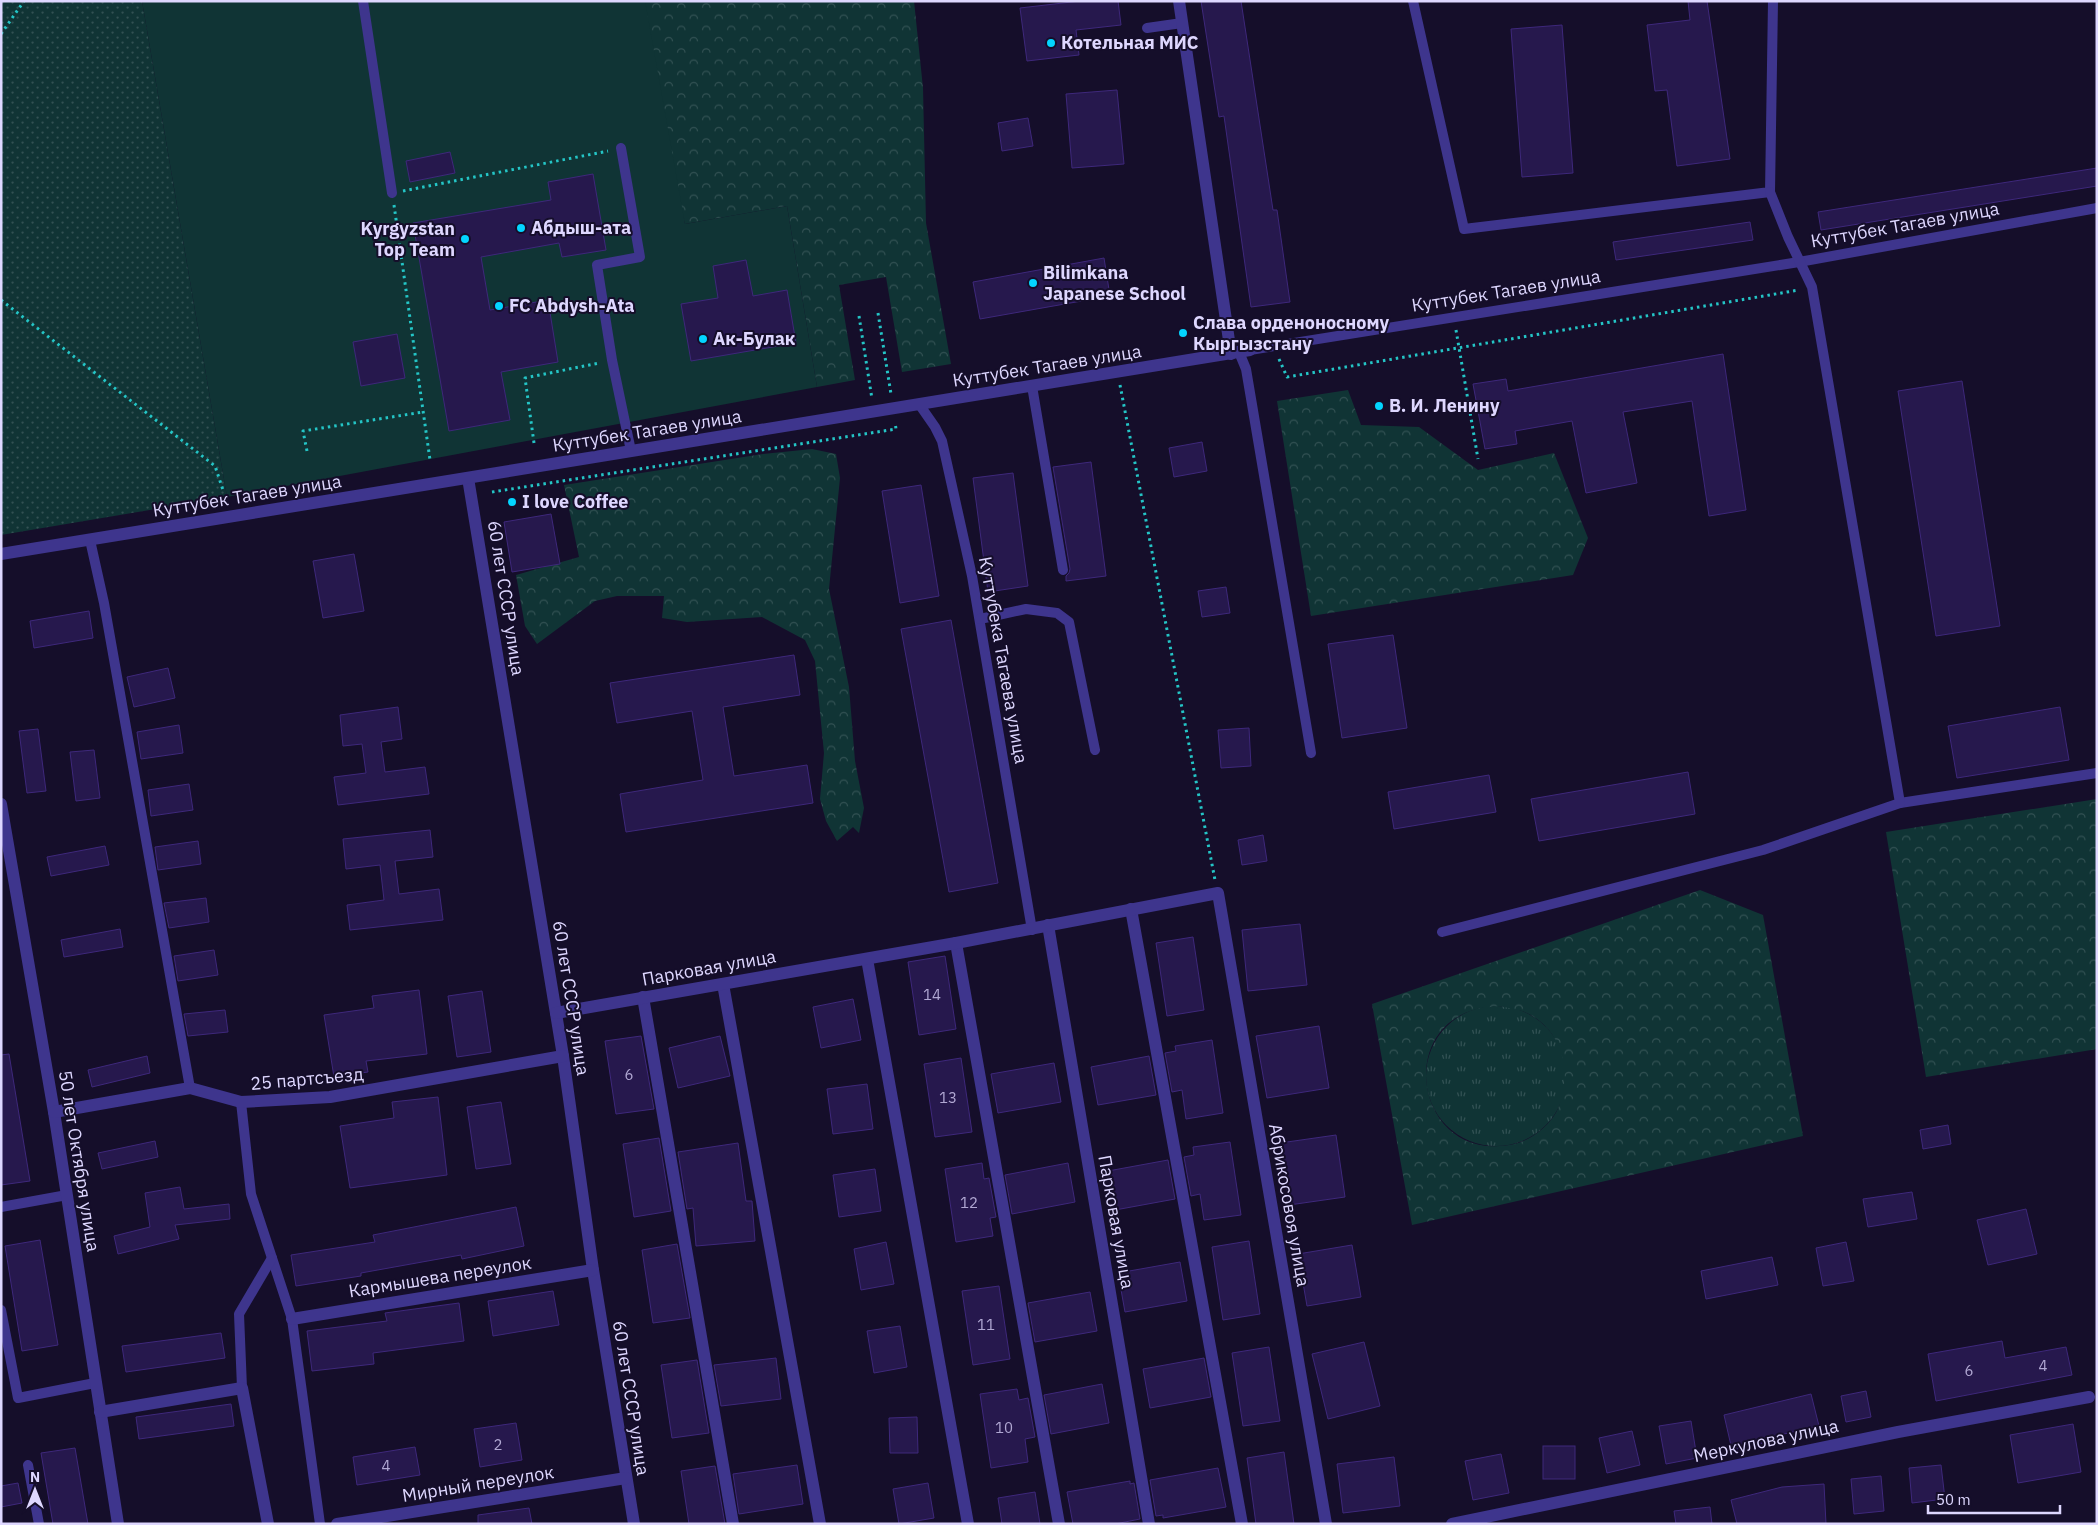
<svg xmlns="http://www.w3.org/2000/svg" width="2098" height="1525" font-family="'IBM Plex Sans',sans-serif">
<defs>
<pattern id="grass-tufts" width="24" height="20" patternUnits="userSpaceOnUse" patternTransform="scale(1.25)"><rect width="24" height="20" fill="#103435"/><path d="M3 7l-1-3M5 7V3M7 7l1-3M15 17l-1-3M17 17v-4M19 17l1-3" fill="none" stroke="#325153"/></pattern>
<pattern id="forest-crowns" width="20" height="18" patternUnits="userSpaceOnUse" patternTransform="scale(1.25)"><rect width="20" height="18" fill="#103435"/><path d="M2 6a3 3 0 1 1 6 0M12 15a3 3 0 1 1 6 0" fill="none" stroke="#325153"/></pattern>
<pattern id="park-dots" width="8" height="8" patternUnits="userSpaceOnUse" patternTransform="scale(1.25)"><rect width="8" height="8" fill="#103435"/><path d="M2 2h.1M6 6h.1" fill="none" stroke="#325153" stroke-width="1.8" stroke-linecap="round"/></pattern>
</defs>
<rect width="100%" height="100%" fill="#150e2a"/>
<circle fill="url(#grass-tufts)" cx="1496" cy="1076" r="70"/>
<g fill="url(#forest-crowns)" fill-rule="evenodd">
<path d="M627 1H914L923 88 926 223 951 364 902 372 886 277 839 285 855 380 817 387 787 206 685 224Z"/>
<path d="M1348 390 1361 425 1419 427 1478 470 1554 453 1588 538 1573 575 1311 616 1277 401Z"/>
<path d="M812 449 836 454 840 478 829 589 849 687 855 761 864 808 859 833 853 827 837 841 826 821 820 799 824 753 815 661 805 640 762 617 687 622 662 618 664 596H617L595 601 537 644 525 626 516 575 579 557 564 485 763 454Z"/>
<path d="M2097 799V1049L1926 1077 1886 832Z"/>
<path d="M1700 890 1763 915 1803 1136 1412 1225 1372 1004ZM1500 1006C1507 1008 1515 1009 1522 1011 1561 1026 1573 1070 1559 1106 1553 1123 1534 1138 1518 1143 1420 1169 1391 1031 1477 1009 1484 1007 1492 1007 1500 1006Z"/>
</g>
<path fill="url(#park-dots)" d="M1 1H142L227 497 1 535Z"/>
<path fill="#103435" d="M142 1H645L685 224 787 206 817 387 227 497Z"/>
<g fill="#26184d" stroke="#3e287b">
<path d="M1080 1H1118L1121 25 1076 30 1079 55 1027 61 1020 8Z"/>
<path d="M1201 1H1241L1273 210H1277L1290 302 1251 307 1224 116 1219 117Z"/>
<path d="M1688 1H1707L1730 159 1677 166 1667 90 1655 91 1647 25 1690 20Z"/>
<path d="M1562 25 1573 173 1522 177 1511 29Z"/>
<path d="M1117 90 1124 164 1072 168 1066 94Z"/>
<path d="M1028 118 1033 146 1002 151 998 123Z"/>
<path d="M450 152 455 173 410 182 406 161Z"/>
<path d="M2097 168V186L1821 230 1818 212Z"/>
<path d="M593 174 606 250 562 257 559 243 481 257 490 310 548 300 558 362 501 372 510 420 449 431 413 223 551 200 548 182Z"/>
<path d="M1750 222 1753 240 1616 260 1613 242Z"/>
<path d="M1104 258 1110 296 980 319 973 282Z"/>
<path d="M746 260 753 296 787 290 796 343 691 361 681 304 718 298 713 266Z"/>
<path d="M397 334 405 378 361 386 353 342Z"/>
<path d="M1723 354 1746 510 1709 516 1692 401 1623 412 1637 483 1586 493 1572 421 1515 431 1517 444 1485 449 1473 384 1506 379 1508 391Z"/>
<path d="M1962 381 2000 626 1936 636 1898 391Z"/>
<path d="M1202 442 1207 471 1174 477 1169 448Z"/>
<path d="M1091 462 1106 576 1066 581V576L1069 573 1070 569 1053 467Z"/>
<path d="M1013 473 1028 586 988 592 973 478Z"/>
<path d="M921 485 939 596 900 603 882 491Z"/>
<path d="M551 514 560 564 512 572 504 522Z"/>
<path d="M354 554 364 611 323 618 313 561Z"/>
<path d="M1226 587 1230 613 1202 617 1198 591Z"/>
<path d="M89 611 93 638 34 648 30 621Z"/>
<path d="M951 620 998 883 949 892 901 629Z"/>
<path d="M1393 635 1407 728 1342 738 1328 644Z"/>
<path d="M794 655 800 695 723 707 734 776 807 765 813 803 626 832 620 794 703 780 692 711 617 723 610 683Z"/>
<path d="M168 668 175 698 134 707 127 677Z"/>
<path d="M398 707 402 739 381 742 385 772 425 767 429 794 338 805 334 777 366 773 362 744 343 746 340 715Z"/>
<path d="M2060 707 2069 760 1957 778 1948 726Z"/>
<path d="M179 725 183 753 141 759 137 732Z"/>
<path d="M1249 728 1251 766 1221 768 1218 730Z"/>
<path d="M38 729 46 791 27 793 19 731Z"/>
<path d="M94 750 100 798 76 801 70 752Z"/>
<path d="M1688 772 1695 814 1539 841 1531 799Z"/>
<path d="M1489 775 1496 812 1394 829 1388 792Z"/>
<path d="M189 784 193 810 151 816 148 790Z"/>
<path d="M430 830 433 857 395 861 399 894 439 889 443 920 350 930 347 905 384 900 380 865 346 869 343 839Z"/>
<path d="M1263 835 1267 861 1242 865 1238 840Z"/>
<path d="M198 841 201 864 158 870 155 847Z"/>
<path d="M105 846 109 865 51 876 47 857Z"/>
<path d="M206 898 209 922 169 928 164 903Z"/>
<path d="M1300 924 1307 985 1248 991 1242 930Z"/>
<path d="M120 929 123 947 64 957 61 940Z"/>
<path d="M1193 937 1204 1010 1167 1016 1156 943Z"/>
<path d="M214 950 218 975 178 981 174 956Z"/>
<path d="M945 956 956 1029 919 1035 908 962Z"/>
<path d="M419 990 427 1054 366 1061 368 1072 334 1077 324 1015 374 1008 372 996Z"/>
<path d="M482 991 491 1052 457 1057 448 996Z"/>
<path d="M853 999 861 1040 821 1048 813 1007Z"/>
<path d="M225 1010 228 1032 188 1036 184 1014Z"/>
<path d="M1319 1026 1329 1088 1267 1098 1256 1036Z"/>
<path d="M641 1036 654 1109 616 1114 605 1041Z"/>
<path d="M720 1036 730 1076 678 1088 669 1048Z"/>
<path d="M1212 1040 1223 1113 1186 1119 1182 1090 1172 1092 1165 1053 1176 1051 1175 1046Z"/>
<path d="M9 1054 30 1181 1 1185V1055Z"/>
<path d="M147 1056 150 1073 92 1087 88 1070Z"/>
<path d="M1149 1056 1156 1095 1098 1105 1091 1067Z"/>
<path d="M961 1058 972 1132 935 1137 924 1064Z"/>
<path d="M1054 1063 1061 1102 998 1113 991 1074Z"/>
<path d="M867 1084 873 1129 833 1134 827 1089Z"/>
<path d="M438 1097 447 1175 350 1188 340 1126 394 1118 392 1102Z"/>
<path d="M501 1102 511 1164 476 1169 467 1107Z"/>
<path d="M1948 1125 1951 1144 1923 1149 1920 1130Z"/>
<path d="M1336 1135 1345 1197 1289 1205 1280 1143Z"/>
<path d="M659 1138 671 1211 634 1217 623 1144Z"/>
<path d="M155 1141 158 1157 102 1169 98 1153Z"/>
<path d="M1230 1142 1241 1215 1204 1220 1200 1194 1191 1196 1184 1157 1194 1155 1193 1147Z"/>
<path d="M738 1143 746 1201H752L755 1241 696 1246 693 1208 687 1209 678 1152Z"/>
<path d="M1168 1160 1175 1199 1115 1210 1108 1171Z"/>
<path d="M982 1163 984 1179 989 1178 996 1217 990 1218 993 1236 956 1242 945 1169Z"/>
<path d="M1068 1163 1075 1202 1012 1214 1005 1175Z"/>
<path d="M875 1169 881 1211 839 1217 833 1175Z"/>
<path d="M180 1187 184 1209 229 1204 230 1219 175 1225 179 1239 118 1254 114 1236 150 1227 145 1193Z"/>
<path d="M1912 1192 1917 1219 1868 1227 1863 1199Z"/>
<path d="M516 1207 524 1246 462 1259 461 1255 361 1273V1276L296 1286 291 1255 375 1242 373 1235Z"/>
<path d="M2026 1209 2037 1254 1988 1265 1977 1220Z"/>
<path d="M40 1240 58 1345 22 1351 5 1246Z"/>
<path d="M1249 1241 1260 1314 1223 1320 1212 1247Z"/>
<path d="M886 1242 894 1284 861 1290 854 1249Z"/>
<path d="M1846 1242 1854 1281 1823 1286 1816 1248Z"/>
<path d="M677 1244 690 1318 653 1323 642 1250Z"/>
<path d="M1352 1245 1361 1297 1307 1306 1298 1254Z"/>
<path d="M1772 1257 1778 1285 1706 1299 1701 1271Z"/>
<path d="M1180 1262 1187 1301 1125 1312 1118 1273Z"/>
<path d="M999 1286 1010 1359 973 1365 962 1291Z"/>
<path d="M553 1291 559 1325 493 1336 488 1301Z"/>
<path d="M1090 1292 1097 1331 1035 1342 1028 1303Z"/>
<path d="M459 1303 464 1341 373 1353 374 1364 312 1371 307 1331 387 1321 385 1313Z"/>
<path d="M900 1326 907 1367 874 1373 867 1331Z"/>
<path d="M221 1333 225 1358 126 1372 122 1346Z"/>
<path d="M2002 1341 2005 1358 2066 1347 2072 1375 1936 1401 1928 1354Z"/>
<path d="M1364 1342 1380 1406 1328 1419 1312 1354Z"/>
<path d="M1269 1347 1280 1421 1243 1426 1232 1353Z"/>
<path d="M776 1358 781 1399 721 1406 714 1365Z"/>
<path d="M1204 1358 1211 1397 1150 1408 1143 1369Z"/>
<path d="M697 1360 709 1433 672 1438 661 1365Z"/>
<path d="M1102 1384 1109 1423 1051 1434 1044 1395Z"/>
<path d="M1017 1389 1019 1400 1028 1398 1035 1437 1025 1439 1028 1462 991 1468 980 1394Z"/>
<path d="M1866 1391 1871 1417 1846 1422 1841 1396Z"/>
<path d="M1811 1394 1819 1426 1762 1439 1763 1443 1732 1450 1724 1415Z"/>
<path d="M231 1404 234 1426 139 1439 136 1417Z"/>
<path d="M917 1417 918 1453H890L889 1418Z"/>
<path d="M1691 1421 1697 1458 1666 1464 1659 1426Z"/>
<path d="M516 1423 522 1460 480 1467 474 1429Z"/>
<path d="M2073 1424 2081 1472 2018 1483 2010 1435Z"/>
<path d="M1632 1431 1640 1465 1607 1473 1599 1438Z"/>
<rect x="1543" y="1446" width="32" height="33"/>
<path d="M415 1447 420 1475 357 1485 353 1457Z"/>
<path d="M75 1448 88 1524H53L41 1453Z"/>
<path d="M1284 1452 1294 1524H1256L1247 1458Z"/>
<path d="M1501 1454 1509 1493 1473 1500 1465 1461Z"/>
<path d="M1394 1457 1400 1506 1343 1513 1337 1464Z"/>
<path d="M797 1465 803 1504 739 1514 733 1474Z"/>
<path d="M1941 1465 1945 1499 1912 1503 1909 1468Z"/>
<path d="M715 1466 725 1524H689L681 1471Z"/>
<path d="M1218 1468 1226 1507 1163 1518V1515L1156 1516 1150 1480Z"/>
<path d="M1881 1476 1884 1511 1854 1514 1851 1479Z"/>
<path d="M1130 1481V1484L1134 1483 1140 1519 1115 1524H1073L1067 1492Z"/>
<path d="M18 1483 22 1503 1 1507V1486Z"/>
<path d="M928 1483 934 1518 899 1524 893 1489Z"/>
<path d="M1824 1484 1826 1524H1737L1731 1500 1782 1487Z"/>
<path d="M1035 1492 1040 1524H1002L998 1498Z"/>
<path d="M1710 1507 1712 1524H1676L1674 1511Z"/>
<path d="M529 1508 532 1524H478V1515Z"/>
</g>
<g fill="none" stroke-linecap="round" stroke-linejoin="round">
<g stroke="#24c5c6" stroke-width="3" stroke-dasharray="2.5 4" stroke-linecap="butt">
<path d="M1 34 24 1"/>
<path d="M403 191 608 151"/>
<path d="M394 205 430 460"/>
<path d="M1 300 215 466 223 490"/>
<path d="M878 313 891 394"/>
<path d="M859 316 872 399"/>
<path d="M1456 330 1478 459"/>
<path d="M1279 359 1287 377 1799 290"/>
<path d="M1120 385 1215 880"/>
<path d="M534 443 525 378 599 363"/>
<path d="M307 451 303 431 423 412"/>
<path d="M492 492 896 429 895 422"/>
</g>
<g stroke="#3e358d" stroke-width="10">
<path d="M363 1 392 193"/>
<path d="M1413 1 1464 229 1770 192 1773 1"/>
<path d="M1147 28 1182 23"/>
<path d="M621 148 640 257 597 265 612 360 631 451"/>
<path d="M1250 350 1799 262 2097 208"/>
<path d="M1239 352 1246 369 1311 753"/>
<path d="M1032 386 1063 570"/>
<path d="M919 404 935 427 942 441 972 576 1032 930"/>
<path d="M90 540 104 603 190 1088"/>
<path d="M980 619 1026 609 1057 613 1069 622 1095 750"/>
<path d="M1900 803 2097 773"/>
<path d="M1442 932 1763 850 1900 803 1812 287 1788 237 1770 192"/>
<path d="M241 1102 251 1194 292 1319 320 1524"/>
<path d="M1 1207 67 1195"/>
<path d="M1 1310 18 1398 95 1383"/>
<path d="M242 1388 239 1314 272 1258"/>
<path d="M28 1465 39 1524"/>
</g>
<g stroke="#3e358d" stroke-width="12">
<path d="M1179 1 1231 354"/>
<path d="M468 478 563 1056 593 1270 634 1524"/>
<path d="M1 554 1250 350"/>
<path d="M1 804 54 1112 118 1524"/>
<path d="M1131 909 1242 1524"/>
<path d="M1048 925 1149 1524"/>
<path d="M956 943 1059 1524"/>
<path d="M867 959 968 1524"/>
<path d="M723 984 820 1524"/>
<path d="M643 997 733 1524"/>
<path d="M556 1013 956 943 1218 893 1326 1524"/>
<path d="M54 1112 190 1088 241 1102 330 1097 563 1056"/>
<path d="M292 1319 593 1270"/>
<path d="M100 1412 242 1388 268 1524"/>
<path d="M337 1524 626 1478"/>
<path d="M1452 1524 1898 1432 2089 1397"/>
</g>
</g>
<g fill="#03d5ff" stroke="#150e2a" stroke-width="2">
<circle cx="1051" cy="43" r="5"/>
<circle cx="521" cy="228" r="5"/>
<circle cx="465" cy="239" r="5"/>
<circle cx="1033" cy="283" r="5"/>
<circle cx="499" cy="306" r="5"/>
<circle cx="1183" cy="333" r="5"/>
<circle cx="703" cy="339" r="5"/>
<circle cx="1379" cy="406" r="5"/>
<circle cx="512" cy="502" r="5"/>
</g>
<g text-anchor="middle" stroke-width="4" stroke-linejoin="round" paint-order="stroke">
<g font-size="15" fill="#b0a7d2">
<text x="932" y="1000">14</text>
<text x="629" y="1080">6</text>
<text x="948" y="1103">13</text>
<text x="969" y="1208">12</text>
<text x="986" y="1330">11</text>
<text x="2043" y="1371">4</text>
<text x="1969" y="1376">6</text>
<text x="1004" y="1433">10</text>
<text x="498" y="1450">2</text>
<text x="386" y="1471">4</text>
</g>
<g font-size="18" font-weight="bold" fill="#ded7ff" stroke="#150e2a" text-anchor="start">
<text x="1061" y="49">Котельная МИС</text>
<text x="531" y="234">Абдыш-ата</text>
<text x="455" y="235" text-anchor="end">Kyrgyzstan<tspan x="455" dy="21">Top Team</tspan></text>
<text x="1043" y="279">Bilimkana<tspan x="1043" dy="21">Japanese School</tspan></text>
<text x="509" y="312">FC Abdysh-Ata</text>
<text x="1193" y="329">Слава орденоносному<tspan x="1193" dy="21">Кыргызстану</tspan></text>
<text x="713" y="345">Ак-Булак</text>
<text x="1389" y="412">В. И. Ленину</text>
<text x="522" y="508">I love Coffee</text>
</g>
<g font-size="18" fill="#ded7ff" stroke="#150e2a">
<text transform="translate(1905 225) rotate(-10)" y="6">Куттубек Тагаев улица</text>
<text transform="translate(1506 291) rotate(-9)" y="6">Куттубек Тагаев улица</text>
<text transform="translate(1047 366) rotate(-9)" y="6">Куттубек Тагаев улица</text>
<text transform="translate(647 431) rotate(-9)" y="6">Куттубек Тагаев улица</text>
<text transform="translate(247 496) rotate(-9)" y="6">Куттубек Тагаев улица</text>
<text transform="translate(506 598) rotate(81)" y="6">60 лет СССР улица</text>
<text transform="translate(1003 660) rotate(80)" y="6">Куттубека Тагаева улица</text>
<text transform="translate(709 968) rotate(-10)" y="6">Парковая улица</text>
<text transform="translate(571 998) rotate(81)" y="6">60 лет СССР улица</text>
<text transform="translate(307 1079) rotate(-5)" y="6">25 партсъезд</text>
<text transform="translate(79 1161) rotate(81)" y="6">50 лет Октября улица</text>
<text transform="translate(1289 1205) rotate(80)" y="6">Абрикосовоя улица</text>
<text transform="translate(1116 1222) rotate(80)" y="6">Парковая улица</text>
<text transform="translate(440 1277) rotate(-9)" y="6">Кармышева переулок</text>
<text transform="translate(631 1398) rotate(81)" y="6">60 лет СССР улица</text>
<text transform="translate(1766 1441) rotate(-12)" y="6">Меркулова улица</text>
<text transform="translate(478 1484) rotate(-9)" y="6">Мирный переулок</text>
</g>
</g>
<rect width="2098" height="1525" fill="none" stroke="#ded7ff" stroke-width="5"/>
<g transform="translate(35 1490)" stroke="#150e2a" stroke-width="4" paint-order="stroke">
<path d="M0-4L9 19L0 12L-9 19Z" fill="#ded7ff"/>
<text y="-8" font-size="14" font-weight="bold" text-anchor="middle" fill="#ded7ff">N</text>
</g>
<path d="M1928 1505v8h132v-8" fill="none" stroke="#ded7ff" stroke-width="2.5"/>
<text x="1936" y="1505" font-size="15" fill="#ded7ff" stroke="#150e2a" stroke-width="4" paint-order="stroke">50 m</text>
</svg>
